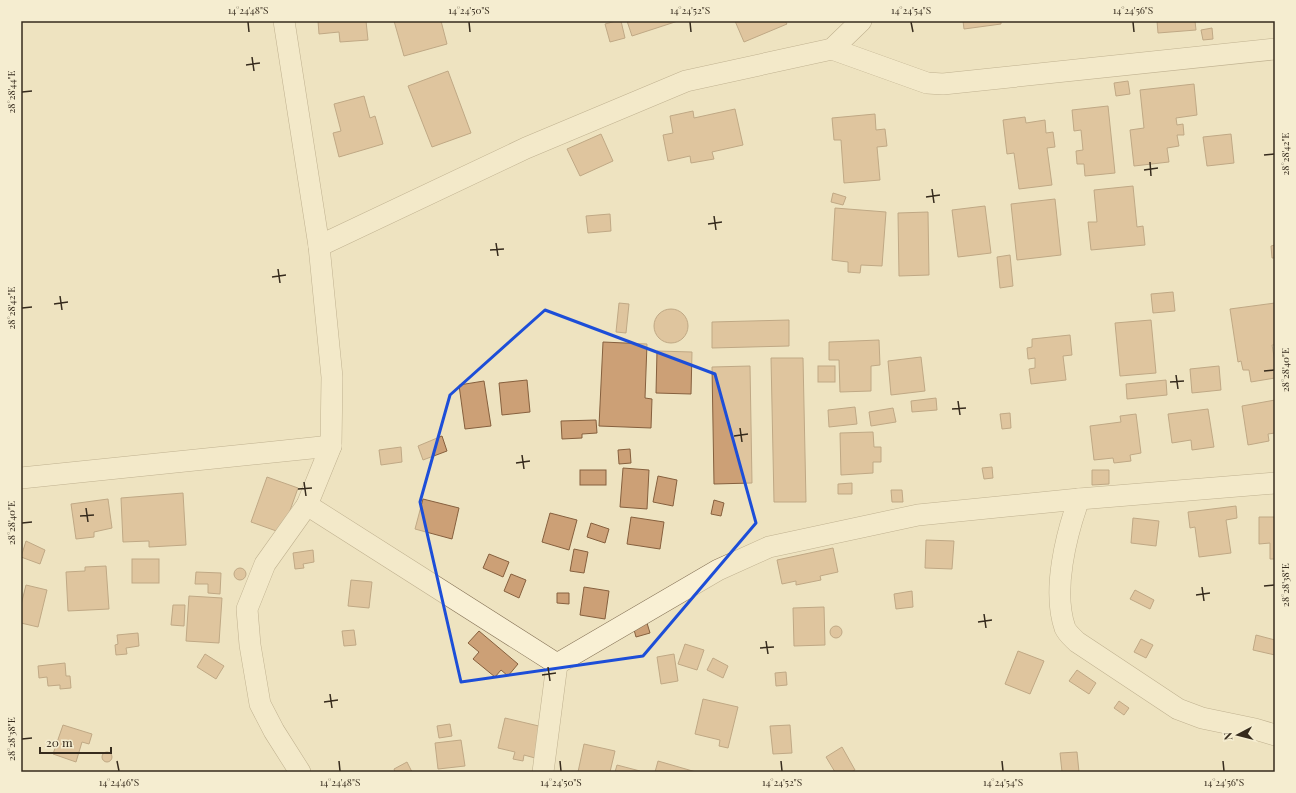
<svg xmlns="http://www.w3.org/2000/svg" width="1296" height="793" font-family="'Playfair Display',serif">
<rect width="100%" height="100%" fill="#eee3c0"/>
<g fill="#cca076" stroke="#86603e">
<path d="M318 21H366L368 40 340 42 339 32 319 34Z"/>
<path d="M394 21H441L447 44 404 56Z"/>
<path d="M616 21H621L625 38 610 42 605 24Z"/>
<path d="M627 21H678L632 36Z"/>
<path d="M735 21H785L787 24 744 42Z"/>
<path d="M963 21H1001V24L964 29Z"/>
<path d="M1157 21H1195L1196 30 1158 33Z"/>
<path d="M1212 28 1213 39 1203 40 1201 30Z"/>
<path d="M448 71 471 133 432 147 408 86Z"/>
<path d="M1128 81 1130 94 1116 96 1114 83Z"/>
<path d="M1194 84 1197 115 1176 118 1177 125 1183 124 1184 135H1177L1179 146 1167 148 1169 162 1134 166 1130 130 1144 128 1140 90Z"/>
<path d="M364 96 370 118 375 116 383 144 339 157 333 133 341 131 334 104Z"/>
<path d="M1108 106 1115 173 1085 176 1084 164H1077L1076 151 1083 150 1081 130 1074 131 1072 110Z"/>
<path d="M735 109 743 145 712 152 714 159 691 163 690 156 668 161 663 135 673 133 670 116 693 111 694 118Z"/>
<path d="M875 114 876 130 885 129 887 146 877 147 880 180 844 183 841 140H834L832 118Z"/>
<path d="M1025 117 1026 123 1045 120 1046 133 1053 132 1055 147 1047 148 1052 185 1019 189 1014 153 1007 154 1003 120Z"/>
<path d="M601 134 613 161 580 176 567 149Z"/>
<path d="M1231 134 1234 163 1207 166 1203 137Z"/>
<path d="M1133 186 1137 227 1143 226 1145 245 1091 250 1088 222H1097L1094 190Z"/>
<path d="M833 193 846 197 843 205 831 202Z"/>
<path d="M1055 199 1061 255 1017 260 1011 204Z"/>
<path d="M985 206 991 253 958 257 952 210Z"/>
<path d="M835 208 886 212 882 266 861 265 860 273 848 272V262L832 260Z"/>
<path d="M928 212 929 275 899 276 898 213Z"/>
<path d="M610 214 611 231 588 233 586 216Z"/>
<path d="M1275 245V258H1272L1271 246Z"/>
<path d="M1010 255 1013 286 1000 288 997 257Z"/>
<path d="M1173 292 1175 311 1153 313 1151 294Z"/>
<path d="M619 303 629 304 626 333 616 332Z"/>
<path d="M1275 303V345H1272L1275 362V378L1251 382 1249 370H1243L1241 361 1238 362 1230 309Z"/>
<circle cx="671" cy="326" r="17"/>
<path d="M789 320V346L712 348V322Z"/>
<path d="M1151 320 1156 373 1120 376 1115 323Z"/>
<path d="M1070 335 1072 355 1063 356 1066 380 1031 384 1029 369 1035 368V358L1028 359 1027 348 1032 347V339Z"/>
<path d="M879 340 880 365 871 366V391L840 392 839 360H829V342Z"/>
<path d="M603 342 647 344 645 398 652 399 651 428 599 426Z"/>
<path d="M657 351 692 352 691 394 656 393Z"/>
<path d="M921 357 925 391 891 395 888 361Z"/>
<path d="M771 358H803L806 502H774Z"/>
<path d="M750 366 752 483 714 484 712 367Z"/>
<rect x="818" y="366" width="17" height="16"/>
<path d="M1219 366 1221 390 1192 393 1190 369Z"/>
<path d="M527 380 530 412 502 415 499 383Z"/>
<path d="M1166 380 1167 395 1127 399 1126 384Z"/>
<path d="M484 381 491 426 465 429 459 385Z"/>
<path d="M936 398 937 410 912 412 911 401Z"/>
<path d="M1275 400V433L1268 434 1269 441 1248 445 1242 406Z"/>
<path d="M855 407 857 424 829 427 828 410Z"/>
<path d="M893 408 896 422 871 426 869 412Z"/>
<path d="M1208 409 1214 447 1192 450 1191 440 1172 443 1168 414Z"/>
<path d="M1010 413 1011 428 1002 429 1000 414Z"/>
<path d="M1136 414 1141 453 1130 455 1131 461 1114 463 1113 458 1094 460 1090 426 1121 422 1120 416Z"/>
<path d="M596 420 597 433 582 434V438L562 439 561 421Z"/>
<path d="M873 432 874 447H881V462H873V473L841 475 840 433Z"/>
<path d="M442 436 447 451 423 460 418 446Z"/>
<path d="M401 447 402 462 381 465 379 450Z"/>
<path d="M630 449 631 463 619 464 618 450Z"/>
<path d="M992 467 993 478 984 479 982 468Z"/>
<path d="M623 468 649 470 647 509 620 507Z"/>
<rect x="580" y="470" width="26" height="15"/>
<path d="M1092 470H1109V484L1092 485Z"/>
<path d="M658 476 677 480 673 506 653 502Z"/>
<path d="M267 477 298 488 282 533 251 522Z"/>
<path d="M852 483V494H838V484Z"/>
<path d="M891 490H902L903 502H892Z"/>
<path d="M183 493 186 545 149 547V541L123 542 121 498Z"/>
<path d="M108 499 112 528 94 532V537L76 539 71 504Z"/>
<path d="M423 499 459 508 452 539 415 529Z"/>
<path d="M714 500 724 503 721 516 711 514Z"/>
<path d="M1236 506 1237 518 1226 520 1231 553 1199 557 1195 527 1190 528 1188 512Z"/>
<path d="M550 513 577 520 569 550 542 542Z"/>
<path d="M631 517 664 522 660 549 627 544Z"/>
<path d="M1259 517H1275V559H1270V543L1259 544Z"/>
<path d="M1133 518 1159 521 1156 546 1131 543Z"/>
<path d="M591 523 609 529 605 543 587 537Z"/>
<path d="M926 540 954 541 952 569 925 568Z"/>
<path d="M26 541 45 550 40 564 21 557Z"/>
<path d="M833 548 838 572 820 576 821 580 796 585V581L782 584 777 560Z"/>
<path d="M574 549 588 552 584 573 570 571Z"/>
<path d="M313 550 314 562 303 564 304 568 295 569 293 553Z"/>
<path d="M489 554 509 562 503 577 483 568Z"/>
<rect x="132" y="559" width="27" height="24"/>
<path d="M106 566 109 609 68 611 66 572 85 571V567Z"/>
<circle cx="240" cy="574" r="6"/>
<path d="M196 572 221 573 220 594 208 593V584H195Z"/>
<path d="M511 574 526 580 519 598 504 591Z"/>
<path d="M351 580 372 582 369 608 348 606Z"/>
<path d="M26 585 47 590 38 627 21 623V605Z"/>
<path d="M584 587 609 591 605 619 580 615Z"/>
<path d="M1135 590 1154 600 1150 609 1130 599Z"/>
<path d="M912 591 913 607 896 609 894 594Z"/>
<path d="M557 593H569V604L557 603Z"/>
<path d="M189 596 222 598 219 643 186 641Z"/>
<path d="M173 605H185L184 626 171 625Z"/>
<path d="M824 607 825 645 794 646 793 608Z"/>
<path d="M647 623 650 633 636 637 633 626Z"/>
<circle cx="836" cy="632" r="6"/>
<path d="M354 630 356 645 344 646 342 631Z"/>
<path d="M479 631 518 664 508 676 501 670 495 677 473 659 479 652 468 643Z"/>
<path d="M138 633 139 646 126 648 127 654 116 655 115 645 118 644 117 635Z"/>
<path d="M1256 635 1275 640V655L1253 650Z"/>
<path d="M1141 639 1153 645 1146 658 1134 652Z"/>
<path d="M685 644 704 650 697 670 678 664Z"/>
<path d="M1018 651 1044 661 1030 694 1005 684Z"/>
<path d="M205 654 224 666 216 679 197 667Z"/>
<path d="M674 654 678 681 661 684 657 657Z"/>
<path d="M713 658 728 666 723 678 707 670Z"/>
<path d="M65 663 66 676H70L71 688 60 689V685L48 686 47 677 39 678 38 666Z"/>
<path d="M1077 670 1096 683 1089 694 1069 681Z"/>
<path d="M786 672 787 685 776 686 775 673Z"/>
<path d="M703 699 738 707 728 748 719 746 720 740 695 734Z"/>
<path d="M1119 701 1129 708 1124 715 1114 708Z"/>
<path d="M505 718 543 727 535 758 524 755 523 761 513 759 515 752 498 748Z"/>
<path d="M450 724 452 736 439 738 437 726Z"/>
<path d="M63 725 92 734 89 744 82 742 76 762 53 754Z"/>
<path d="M790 725 792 753 773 754 770 726Z"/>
<path d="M461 740 465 766 438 769 435 743Z"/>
<path d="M584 744 615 751 610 772H578Z"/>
<path d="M842 747 855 770 851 772H835L826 757Z"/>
<circle cx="107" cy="757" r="5"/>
<path d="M1077 752 1079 772H1062L1060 753Z"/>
<path d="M658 761 696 772H655Z"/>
<path d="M407 762 412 772H395L394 769Z"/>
<path d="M617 765 640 771V772H615Z"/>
</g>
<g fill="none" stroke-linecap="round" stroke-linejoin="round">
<g stroke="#877458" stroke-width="22">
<g id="street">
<path d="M284 21 319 246 332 377 331 446 307 505 557 664 543 772"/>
<path d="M832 49 861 21"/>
<path d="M319 246 526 148 686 81 832 49 927 83 943 84 1275 49"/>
<path d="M21 478 331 446"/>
<path d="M1079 499C1066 535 1052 591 1065 628 1067 633 1073 638 1077 642L1178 709 1202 718 1255 729 1275 735"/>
<path d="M557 664 718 570 769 547 918 515 1079 499 1275 483"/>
<path d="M300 772 274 731 260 704 250 645 247 609 265 564 307 505"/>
</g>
</g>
<use href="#street" stroke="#f9f0d4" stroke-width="21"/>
</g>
<path d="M0 0H1296V793H0ZM545 310 715 374 756 523 643 656 461 682 420 502 450 395Z" fill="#eee3c0" fill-opacity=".55" fill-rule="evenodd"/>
<path fill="none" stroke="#1d4ed8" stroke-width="3" stroke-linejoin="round" d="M545 310 715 374 756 523 643 656 461 682 420 502 450 395Z"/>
<path fill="none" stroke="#362b1d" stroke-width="1.5" d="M248 22 249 32M469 22 470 32M690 22 691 32M911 22 913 32M1133 22 1134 32M252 57 254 71M246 65 260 63M22 92 32 91M1264 155 1274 154M1150 162 1151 176M1144 170 1158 168M932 189 934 203M926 197 940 195M714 216 716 230M708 224 722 222M496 243 498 256M490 250 504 249M278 269 280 283M272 277 286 275M60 296 62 310M54 304 68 302M22 308 32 307M1264 371 1274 370M1176 375 1178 389M1170 382 1184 381M958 401 960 415M952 409 966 408M740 428 742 442M734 436 748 434M522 455 524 469M516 463 530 461M304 482 306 496M298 489 312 488M86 508 88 522M80 516 94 515M22 523 32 522M1264 586 1274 585M1202 587 1204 601M1196 595 1210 593M984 614 986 628M978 622 992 620M766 641 768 654M760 648 774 647M548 667 550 681M542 675 556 673M330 694 332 708M324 702 338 700M22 739 32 738M117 761 119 771M339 761 340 771M560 761 561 771M781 761 782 771M1002 761 1003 771M1223 761 1224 771"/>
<rect width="1296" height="793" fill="none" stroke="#f5edd0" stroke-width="44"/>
<g transform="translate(1238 735) rotate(263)" stroke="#f5edd0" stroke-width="3" paint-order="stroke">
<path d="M0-3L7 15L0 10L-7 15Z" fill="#362b1d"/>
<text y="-6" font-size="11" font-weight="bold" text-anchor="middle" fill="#362b1d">N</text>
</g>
<path d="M40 747v6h71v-6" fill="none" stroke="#362b1d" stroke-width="2"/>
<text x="46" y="747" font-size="12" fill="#362b1d" stroke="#f5edd0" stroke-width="3" paint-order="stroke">20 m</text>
<rect x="22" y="22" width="1252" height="749" fill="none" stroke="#362b1d" stroke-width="1.5"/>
<g font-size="10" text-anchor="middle" fill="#362b1d">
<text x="248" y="14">14°24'48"S</text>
<text x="469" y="14">14°24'50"S</text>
<text x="690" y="14">14°24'52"S</text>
<text x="911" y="14">14°24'54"S</text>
<text x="1133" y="14">14°24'56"S</text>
<text transform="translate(11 92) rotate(-90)" y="4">28°28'44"E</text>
<text transform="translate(1285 154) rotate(-90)" y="4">28°28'42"E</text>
<text transform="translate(11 308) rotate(-90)" y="4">28°28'42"E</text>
<text transform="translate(1285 370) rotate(-90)" y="4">28°28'40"E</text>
<text transform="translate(11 523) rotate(-90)" y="4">28°28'40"E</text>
<text transform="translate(1285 585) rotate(-90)" y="4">28°28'38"E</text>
<text transform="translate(11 739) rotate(-90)" y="4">28°28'38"E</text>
<text x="119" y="786">14°24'46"S</text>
<text x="340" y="786">14°24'48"S</text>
<text x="561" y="786">14°24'50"S</text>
<text x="782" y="786">14°24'52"S</text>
<text x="1003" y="786">14°24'54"S</text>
<text x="1224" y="786">14°24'56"S</text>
</g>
</svg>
